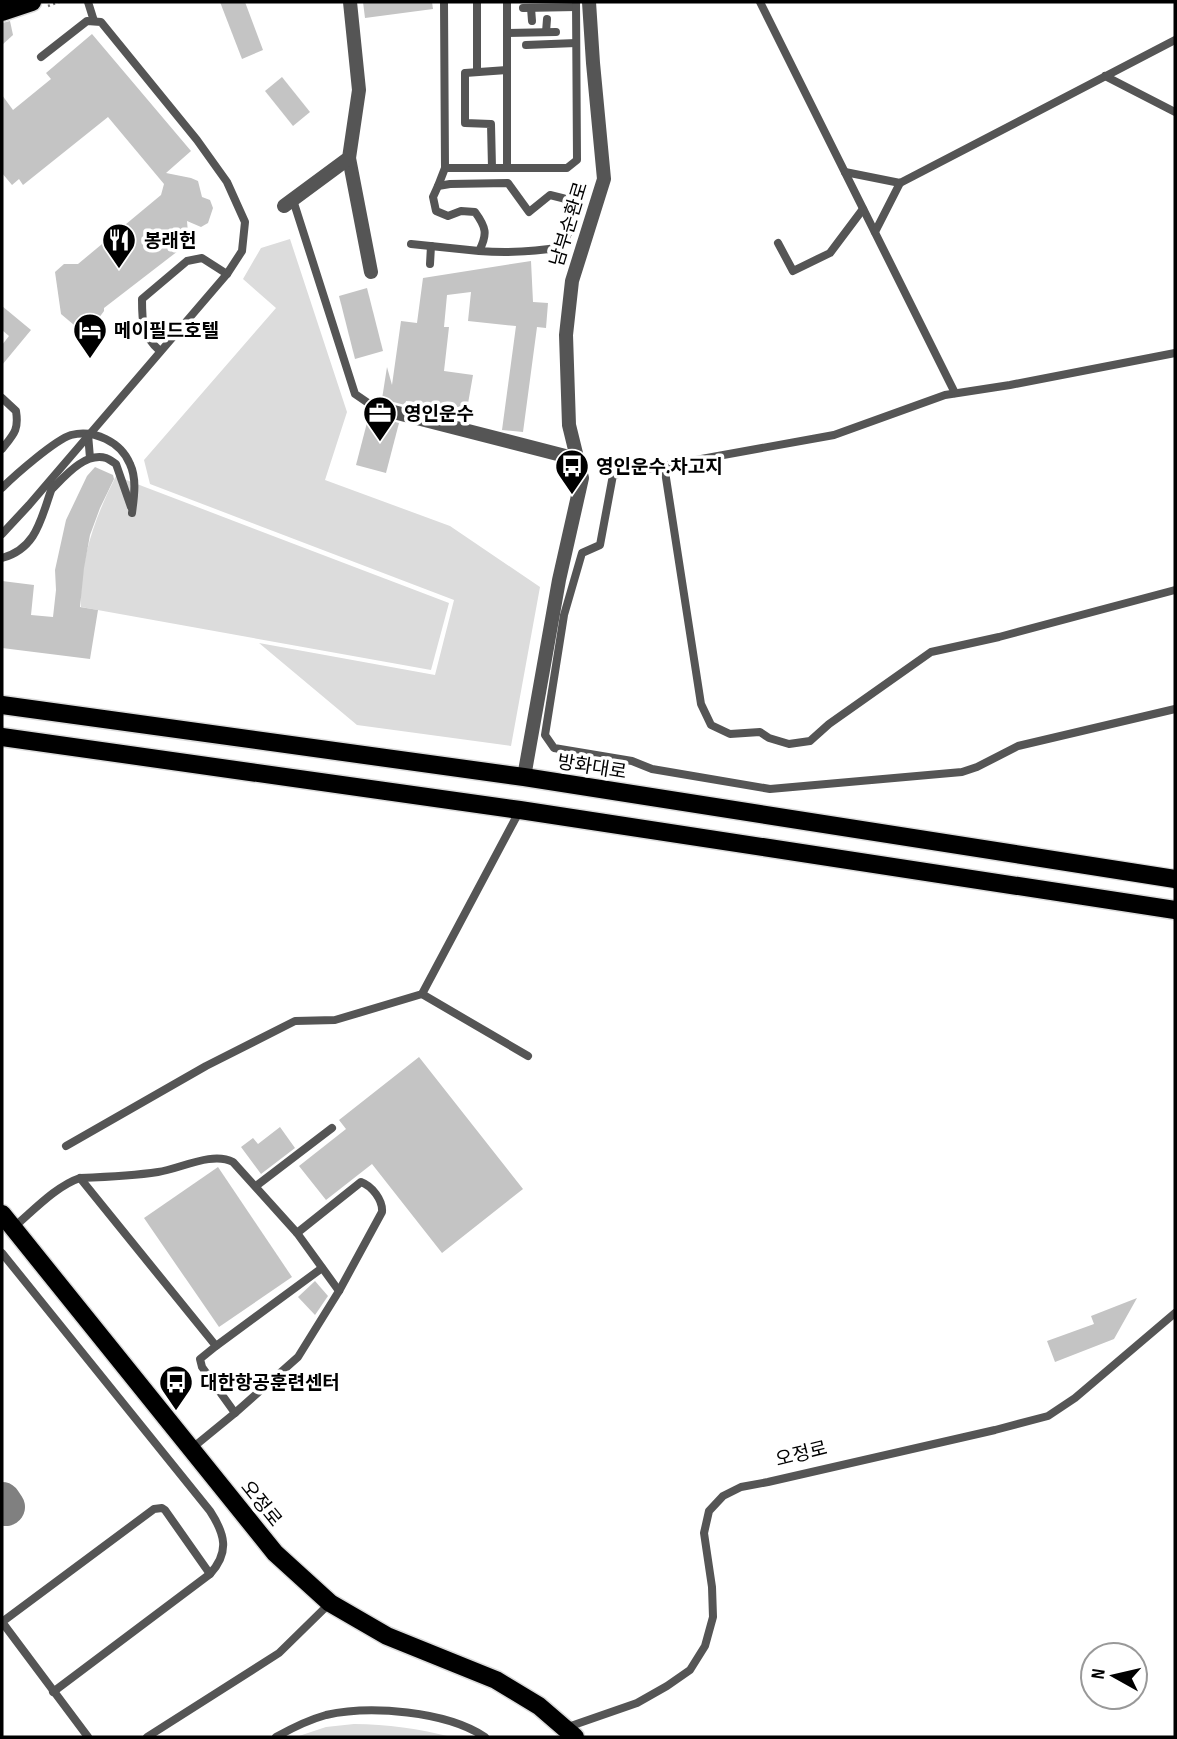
<svg xmlns="http://www.w3.org/2000/svg" width="1177" height="1739" font-family="'Sofia Sans Condensed','Noto Sans KR',sans-serif">
<rect width="100%" height="100%" fill="#fff"/>
<g fill="#dcdcdc">
<path d="M290 239 347 412 325 480 450 526 540 587 511 746 357 725 259 643 435 675 454 600 150 484 144 460 276 308 243 279 261 248Z"/>
<path d="M116 476 449 603 431 670 81 607C79 561 95 517 116 476Z"/>
<path d="M354 1724C387 1724 419 1729 452 1737H296L326 1727Z"/>
</g>
<g fill="none" stroke-linecap="round" stroke-linejoin="round">
<path stroke="#808080" stroke-width="38" d="M2 1501 6 1507"/>
</g>
<g fill="#c4c4c4">
<path d="M220 2H245L263 50 242 59Z"/>
<path d="M363 2H432L433 9 365 18Z"/>
<path d="M10 21 13 35 2 45V23Z"/>
<path d="M92 34 191 151 166 173 191 178 198 181 202 197 210 200 213 208 208 223 201 227 187 221 188 233 182 238 187 244 104 308V311L93 326 74 325 61 314 55 272 64 264H78L161 195 164 184 108 117 23 185 19 179 12 185 2 173V95L13 110 51 79 46 73Z"/>
<path d="M282 77 310 112 293 126 265 91Z"/>
<path d="M531 261 533 302 548 303 546 328 537 327 523 432 502 430 516 326 468 321 471 292 447 295 444 327H449L444 371 473 375 466 415 445 412 446 406 406 401 405 405 382 399 387 367 392 385 401 321 417 323 423 278Z"/>
<path d="M367 288 383 351 355 359 339 296Z"/>
<path d="M2 306 31 330 2 365V345L9 336 2 330Z"/>
<path d="M369 415 399 423 386 473 356 465Z"/>
<path d="M95 467 113 475 114 479 100 508 90 535 84 568 80 607 98 610 90 659 2 648V581L34 585 31 615 53 617 56 590 55 570 66 520 87 476Z"/>
<path d="M419 1057 523 1189 442 1253 372 1164 326 1200 299 1166 346 1129 339 1120Z"/>
<path d="M280 1127 295 1148 261 1174 241 1147 253 1138 258 1144Z"/>
<path d="M218 1167 292 1277 219 1327 144 1218Z"/>
<path d="M315 1281 328 1296 315 1315 298 1297Z"/>
<path d="M1137 1298 1114 1339 1055 1362 1047 1341 1094 1324 1091 1316Z"/>
</g>
<g fill="none" stroke-linecap="round" stroke-linejoin="round">
<g stroke="#dbdbdb" stroke-width="21">
<g id="primary">
<path d="M2 12 32 2"/>
<path d="M2 705 524 777 1175 879"/>
<path d="M2 737 520 810 1175 910"/>
<path d="M2 1214 275 1553 330 1603 387 1636 496 1680 539 1706 575 1737"/>
</g>
</g>
<path stroke="#777" stroke-width="2.5" stroke-dasharray="2 3.5" stroke-linecap="butt" d="M48 6 59 2"/>
<g stroke="#555" stroke-width="8">
<path d="M88 2 94 21"/>
<path d="M477 2V72"/>
<path d="M507 2V168"/>
<path d="M760 2 955 393"/>
<path d="M523 8 576 7"/>
<path d="M531 8 532 21"/>
<path d="M546 32 547 19"/>
<path d="M507 33 556 32"/>
<path d="M526 45 576 43"/>
<path d="M1105 76 1175 112"/>
<path d="M445 168H567L577 160 576 2"/>
<path d="M492 168 491 124 465 123V73L507 70"/>
<path d="M845 172 900 183 1175 40"/>
<path d="M438 186 445 168 444 2"/>
<path d="M293 200 355 394 374 407"/>
<path d="M875 232 900 183"/>
<path d="M778 243 793 271 830 253 863 209"/>
<path d="M411 244 479 251C488 234 486 227 475 212L461 211 448 216 436 211 433 197 438 186 450 184 508 183 529 212 550 195 566 199 573 212 570 229 562 247C534 252 507 253 479 251"/>
<path d="M430 264 431 246"/>
<path d="M160 351C142 335 142 322 142 299L187 261 202 258 227 274"/>
<path d="M1175 353 1010 385 945 395 834 435 613 475 600 545 582 553 564 615 545 735 554 748 632 761 652 769 770 789 962 772 977 767 1018 746 1175 709"/>
<path d="M2 398 16 411C19 430 14 434 2 449"/>
<path d="M88 434 90 458"/>
<path d="M664 465 701 704 711 725 730 734 760 732 769 738 789 744 810 741 829 724 931 652 999 637 1175 590"/>
<path d="M2 488C15 475 55 440 71 435 94 429 121 442 130 464 137 479 134 497 132 513"/>
<path d="M52 489C65 476 85 452 106 458 109 459 113 462 116 464L131 507"/>
<path d="M2 534 29 505 227 274 242 251 245 222 227 182 197 140 101 22 87 21 41 57"/>
<path d="M2 558C38 548 41 517 53 485"/>
<path d="M422 994 528 1056"/>
<path d="M66 1146 206 1066 295 1021 335 1020 422 994 520 810"/>
<path d="M80 1178 216 1346"/>
<path d="M256 1186 332 1128"/>
<path d="M14 1227C33 1211 56 1186 80 1178 106 1177 132 1176 158 1172 180 1169 212 1151 233 1162L297 1233 339 1291"/>
<path d="M2 1253 210 1511C225 1534 230 1552 210 1574L53 1692"/>
<path d="M235 1413 202 1367 200 1359 216 1346 322 1268"/>
<path d="M191 1449 235 1413 298 1357 339 1291 382 1212C383 1200 372 1186 361 1182L297 1233"/>
<path d="M565 1728 637 1703 667 1686 690 1670 705 1646 713 1617 712 1587 704 1533 709 1511 723 1496 741 1487 768 1482 995 1430 1048 1416 1075 1398 1175 1313"/>
<path d="M88 1737 2 1622 154 1509 162 1508 165 1510 210 1574"/>
<path d="M147 1737 279 1653 330 1603"/>
<path d="M276 1737C292 1728 308 1720 326 1715 370 1705 446 1711 485 1737"/>
</g>
<g stroke="#555" stroke-width="14">
<path d="M349 158 371 272"/>
<path d="M284 206 349 158 359 90 350 2"/>
<path d="M374 407 577 459"/>
<path d="M524 777 559 580 582 478 569 425 566 335 572 281 604 179 593 63 589 2"/>
</g>
<use href="#primary" stroke="#000" stroke-width="18"/>
</g>
<defs>
<g id="restaurant-pin" transform="scale(1.75)"><path d="M0 17L-7.5 6A9.5 9.5 0 1 1 7.5 6Z" fill="#000" stroke="#fff"/><path d="M-5-6h1v4h1v-4h1v4h1v-4h1v5L-1.5 .5V6h-2V.5L-5-1ZM5-6V6H3V1.5H1.5Q1.5-4 5-6Z" fill="#fff"/></g>
<g id="hotel-pin" transform="scale(1.75)"><path d="M0 17L-7.5 6A9.5 9.5 0 1 1 7.5 6Z" fill="#000" stroke="#fff"/><path d="M-6-4.5h1.5V1H6V5H4.5V3h-9V5H-6ZM-4 0a1.8 1.8 0 1 1 3.6 0ZM.5 0V-2.5h3Q6-2.5 6 0Z" fill="#fff"/></g>
<g id="office-pin" transform="scale(1.75)"><path d="M0 17L-7.5 6A9.5 9.5 0 1 1 7.5 6Z" fill="#000" stroke="#fff"/><path d="M-6-3h4V-5.5h4V-3h4V5H-6ZM-1-4.5V-3h2v-1.5ZM-6 0V1H6V0Z" fill="#fff"/></g>
<g id="bus-pin" transform="scale(1.75)"><path d="M0 17L-7.5 6A9.5 9.5 0 1 1 7.5 6Z" fill="#000" stroke="#fff"/><path d="M-5-6H5V4H4V6H2V4H-2V6H-4V4H-5ZM-3.5-4V0h7V-4ZM-3.5 1.2v1.5H-2V1.2ZM2 1.2v1.5H3.5V1.2Z" fill="#fff"/></g>
</defs>
<g fill-rule="evenodd">
<use href="#restaurant-pin" x="119" y="240"/>
<use href="#hotel-pin" x="90" y="330"/>
<use href="#office-pin" x="380" y="413"/>
<use href="#bus-pin" x="572" y="466"/>
<use href="#bus-pin" x="176" y="1382"/>
</g>
<g text-anchor="middle" stroke-width="7" stroke-linejoin="round" paint-order="stroke">
<g font-size="19" fill="#000" stroke="#fff">
<text transform="translate(568 224) rotate(-73)" y="7">남부순환로</text>
<text transform="translate(592 766) rotate(9)" y="7">방화대로</text>
<text transform="translate(801 1453) rotate(-14)" y="7">오정로</text>
<text transform="translate(262 1503) rotate(51)" y="7">오정로</text>
</g>
<g font-size="19" font-weight="bold" fill="#000" stroke="#fff" text-anchor="start">
<text x="144" y="247">봉래헌</text>
<text x="114" y="337">메이필드호텔</text>
<text x="404" y="420">영인운수</text>
<text x="596" y="473">영인운수.차고지</text>
<text x="200" y="1389">대한항공훈련센터</text>
</g>
</g>
<rect width="1177" height="1739" fill="none" stroke="#000000" stroke-width="7"/>
<g transform="translate(1114 1676) rotate(278)"><circle r="33" fill="#ffffff" stroke="#999999" stroke-width="2"/>
<path d="M0-5L12 26L0 18L-12 26Z" fill="#000000"/>
<text y="-10" font-size="19" font-weight="bold" text-anchor="middle" fill="#000000">N</text>
</g>
</svg>
